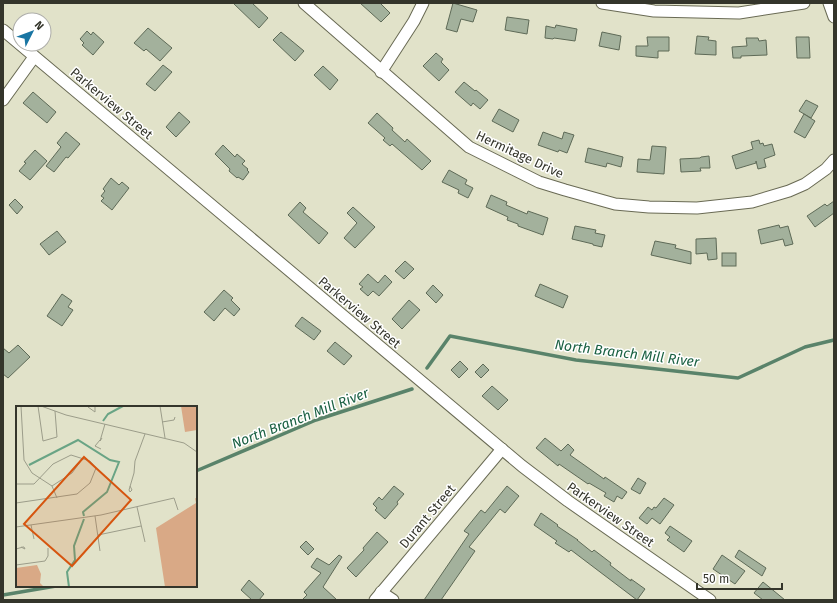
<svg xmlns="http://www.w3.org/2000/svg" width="837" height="603" font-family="'Fira Sans',sans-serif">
<rect width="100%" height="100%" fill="#e1e2c9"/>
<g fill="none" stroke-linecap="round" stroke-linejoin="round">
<g stroke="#59836a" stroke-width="3.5">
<path d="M427 368 450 336 576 360 738 378 805 347 834 340"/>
<path d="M196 471 316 420 412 389"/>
<path d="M3 595 56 586"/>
</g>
</g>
<g fill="#a3b19c" stroke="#5e6a57">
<path d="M233 3H252L268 18 259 28Z"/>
<path d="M360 3H380L390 13 381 22Z"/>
<path d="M453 3 477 10 473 22 461 19 457 32 446 29Z"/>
<path d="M507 17 529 20 527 34 505 30Z"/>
<path d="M556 25 577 29 575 41 554 38 553 39 545 38 546 26 555 28Z"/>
<path d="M148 28 172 48 160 61 146 49 144 51 134 43Z"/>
<path d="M87 31 91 35 93 32 104 42 93 55 82 45 84 43 80 39Z"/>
<path d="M281 32 304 51 295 61 273 40Z"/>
<path d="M602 32 621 36 619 50 599 46Z"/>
<path d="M697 36 709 37 708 40 716 41V55L695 54Z"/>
<path d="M647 37H669V51H658V58L636 56V46H648Z"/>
<path d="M796 37H809L810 58H797Z"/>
<path d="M746 38H758L759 41 766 40 767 55 741 56V58H733L732 47 747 46Z"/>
<path d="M436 53 443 59 441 62 449 70 439 81 423 66Z"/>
<path d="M163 65 172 72 155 91 146 84Z"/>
<path d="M323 66 338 80 330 90 314 75Z"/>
<path d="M464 82 475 91 476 90 488 100 480 109 473 103 471 106 455 92Z"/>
<path d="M33 92 56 112 47 123 23 103Z"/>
<path d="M806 100 818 106 811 118 799 111Z"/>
<path d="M499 109 519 120 513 132 492 121Z"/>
<path d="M179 112 190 122 176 137 166 127Z"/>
<path d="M377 113 393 128 392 130 405 142 407 139 431 161 422 170 392 144 390 146 383 140 385 138 368 123Z"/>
<path d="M804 114 815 121 805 138 794 132Z"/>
<path d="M66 132 80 144 68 158 66 157 54 172 46 166 61 147 57 143Z"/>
<path d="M543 132 562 139 564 132 574 135 567 153 559 150 558 152 538 145Z"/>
<path d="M759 140 760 144 763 143 764 146 772 144 775 155 764 159 766 167 758 169 756 161V163L736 169 732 156 753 149 751 142Z"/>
<path d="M223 145 235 157 237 154 245 161 242 164 248 169 247 170 249 172 243 180 238 177 237 178 229 171 230 169 215 154Z"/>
<path d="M652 146 666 147 664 174 637 172 638 159 650 160Z"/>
<path d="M588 148 623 157 621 167 607 163 606 167 585 162Z"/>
<path d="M35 150 47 161 30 180 19 171 26 163 24 162Z"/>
<path d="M709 156 710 168H700L701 171 681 172 680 159 700 158 701 157Z"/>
<path d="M449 170 467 180 465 184 473 188 468 198 458 193 459 190 442 182Z"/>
<path d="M111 178 119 185 122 182 129 188 112 210 101 201 104 198 101 196 105 191 103 189Z"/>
<path d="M491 195 507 202 506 205 527 214 528 211 548 218 543 235 518 226V224L507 220 508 217 486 207Z"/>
<path d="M15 199 23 207 17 214 9 205Z"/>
<path d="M834 201V213L815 227 807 216 825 204 827 206Z"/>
<path d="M300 202 306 208 303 212 328 233 319 244 288 215Z"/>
<path d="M353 207 375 227 355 248 344 238 357 223 347 213Z"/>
<path d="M779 225 780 228 788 226 793 244 785 246 783 239 761 244 758 230Z"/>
<path d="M575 226 596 230 595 233 605 235 602 247 593 245V244L572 239Z"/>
<path d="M57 231 66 242 49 255 40 244Z"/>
<path d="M716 238 717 259 708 260 707 253 696 254V239Z"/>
<path d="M655 241 676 245 675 248 691 252V264L651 255Z"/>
<rect x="722" y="253" width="14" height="13"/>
<path d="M405 261 414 269 404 279 395 271Z"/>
<path d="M368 274 378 283 385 275 392 282 379 296 373 291 368 296 360 289 363 287 359 284Z"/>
<path d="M540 284 568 296 563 308 535 296Z"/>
<path d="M433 285 443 295 436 303 426 293Z"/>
<path d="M224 290 233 298 231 300 240 309 234 316 225 308 214 321 204 312Z"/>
<path d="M62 294 72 301 68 307 73 310 62 326 47 316Z"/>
<path d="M409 300 420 310 402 329 392 319Z"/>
<path d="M302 317 321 331 314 340 295 326Z"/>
<path d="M335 342 352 356 344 365 327 351Z"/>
<path d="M18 345 30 357 8 378 3 374V348L9 353Z"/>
<path d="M460 361 468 369 459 378 451 370Z"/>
<path d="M483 364 489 370 481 378 475 372Z"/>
<path d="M492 386 508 400 498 410 482 396Z"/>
<path d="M545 438 561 451 568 444 574 450 570 455 604 479 605 477 627 492 622 499 617 496 614 502 604 496 606 493 589 483 588 484 559 464 558 466 536 448Z"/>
<path d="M638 478 646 483 640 494 631 489Z"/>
<path d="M394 486 404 494 397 502 398 504 385 519 375 510 377 508 373 504 379 497 382 500Z"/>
<path d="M507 486 519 496 505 513 500 509 469 547 475 551 441 600H424L469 534 464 531 481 510 485 513Z"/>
<path d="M664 498 674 505 660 524 652 518 647 524 639 518 648 507 652 510 654 507 656 508Z"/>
<path d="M541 513 558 525 557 526 578 540H577L592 552 594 550 611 563 610 565 631 581V579L645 589 637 600 571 550 569 552 555 543 557 541 534 525Z"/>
<path d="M670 526 692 541 684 552 667 540 670 537 665 533Z"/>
<path d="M377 532 388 542 356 577 347 568 364 550 363 548Z"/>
<path d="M306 541 314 549 308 555 300 547Z"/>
<path d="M739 550 766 568 762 576 735 557Z"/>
<path d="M339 555 342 557 323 587 337 600H302L307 595 304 592 321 573 311 567 317 558 329 565Z"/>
<path d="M722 555 745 571 735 584 713 569Z"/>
<path d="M249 580 264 594 259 600H252L241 590Z"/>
<path d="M763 582 785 600H763L754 593Z"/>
</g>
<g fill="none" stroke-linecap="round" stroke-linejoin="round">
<g stroke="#696a54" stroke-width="13">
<g id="minor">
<path d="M304 3 469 147 539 182 565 190 615 204 649 207 697 208 752 202 789 191 805 184 826 169 834 160"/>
<path d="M602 3 654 11 739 13 804 3"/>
<path d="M829 3 834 17"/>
<path d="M3 30 522 466 568 501 710 600"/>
<path d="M381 72 414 21 423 3"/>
<path d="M3 100 34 57"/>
<path d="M381 592 393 600"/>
<path d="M375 600 502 449"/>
</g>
</g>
<use href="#minor" stroke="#fff" stroke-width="11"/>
</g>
<g text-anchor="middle" stroke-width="3" stroke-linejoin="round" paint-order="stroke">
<g font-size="13" fill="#34352b" stroke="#fff">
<text transform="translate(112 103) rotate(40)" y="5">Parkerview Street</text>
<text transform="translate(520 154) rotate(25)" y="5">Hermitage Drive</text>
<text transform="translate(360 312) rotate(40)" y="5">Parkerview Street</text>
<text transform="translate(611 514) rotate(35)" y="5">Parkerview Street</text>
<text transform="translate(427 516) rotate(-50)" y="5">Durant Street</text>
</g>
<g font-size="14" font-style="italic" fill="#1b6143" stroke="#fff">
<text transform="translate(627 353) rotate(7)" y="5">North Branch Mill River</text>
<text transform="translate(300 418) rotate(-21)" y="5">North Branch Mill River</text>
</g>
</g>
<g transform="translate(16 406)">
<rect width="181" height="181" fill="#e1e2c9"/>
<path d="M165 0H181V24L169 26ZM179 92 181 93V181H149L140 122 180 97ZM21 159 25 168 24 177 28 181H0V162Z" fill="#d9a986"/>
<path fill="none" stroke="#69a485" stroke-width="2" d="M87 15 92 8 107 0M13 59 62 34 94 54 103 56 91 86 67 106 68 110M53 181 51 166 59 154 58 140 68 113"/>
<path fill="none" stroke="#9c9d8a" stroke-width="1" d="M5 0 8 54 16 67 36 80 41 92M22 0 27 35 41 31 39 5M25 0 50 9 168 37 181 46M55 0H75M144 0 149 32M72 1 79 6V0M146 16 158 14 159 11M86 32 84 35 89 18M84 34 79 40 85 43M0 78H18L37 58 55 49 74 55 80 62 74 77 61 88 0 97M36 80 56 67 67 52M114 80 116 84 114 86 113 84 118 67 119 55 129 28M121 101 129 136M79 110 84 145M15 119 18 133M0 121 85 109 158 92 162 104M82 129 125 120M0 143 7 141H8L9 143 5 141M0 159 29 155 32 150V142"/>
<path fill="#d6550f" fill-opacity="0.15" stroke="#d6550f" stroke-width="2" d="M68 51 115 94 56 160 8 118Z"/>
<rect width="181" height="181" fill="none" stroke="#34352b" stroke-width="2"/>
</g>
<rect width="837" height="603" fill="none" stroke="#34352b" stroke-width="8"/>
<g transform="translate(32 32) rotate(48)"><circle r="19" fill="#ffffff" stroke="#aeaeaa"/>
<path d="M0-3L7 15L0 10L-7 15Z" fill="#1975a3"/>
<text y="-6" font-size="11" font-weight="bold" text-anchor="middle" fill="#34352b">N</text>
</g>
<path d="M697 583v6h85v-6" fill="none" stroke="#34352b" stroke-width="2"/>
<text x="703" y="583" font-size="12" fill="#34352b" stroke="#ffffff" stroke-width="3" paint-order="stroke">50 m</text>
</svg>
